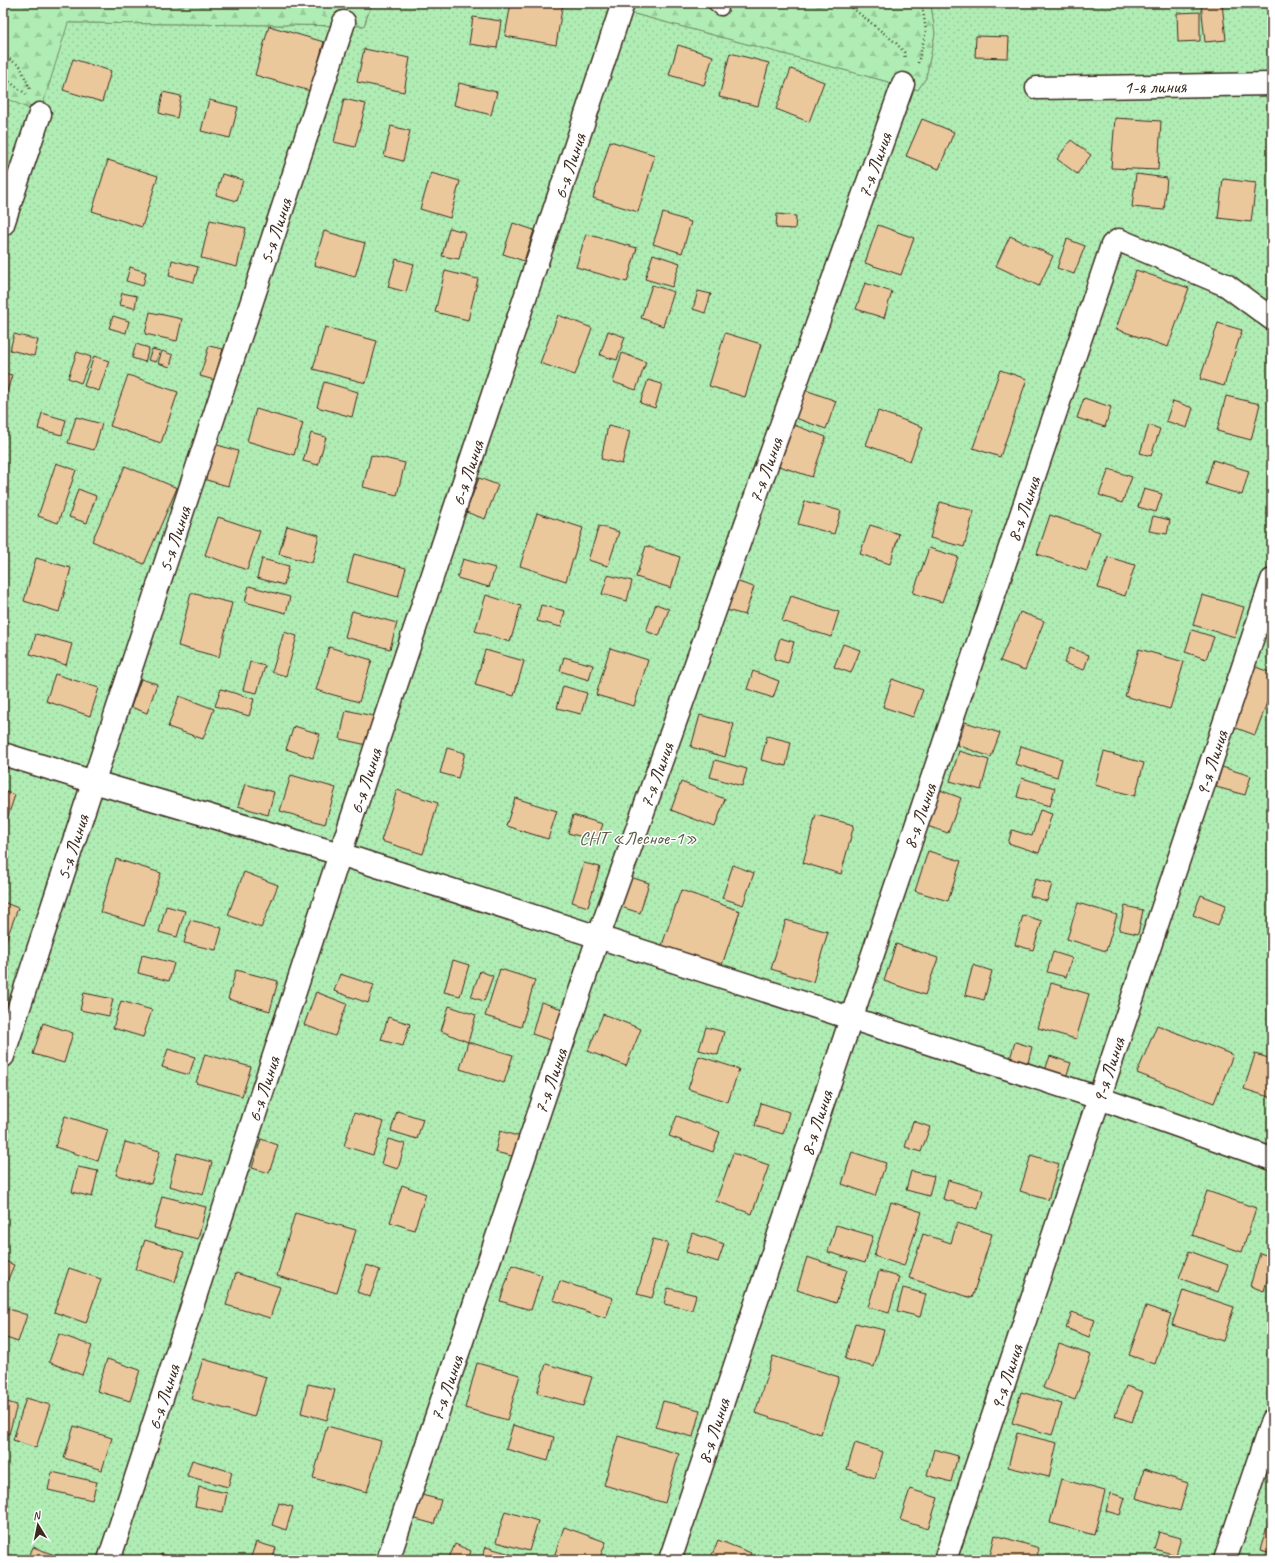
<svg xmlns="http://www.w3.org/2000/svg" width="1275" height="1563" font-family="Caveat,sans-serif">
<defs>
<pattern id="forest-firs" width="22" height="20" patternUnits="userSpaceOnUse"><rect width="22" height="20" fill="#afedb4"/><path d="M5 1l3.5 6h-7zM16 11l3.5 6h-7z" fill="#97cb9a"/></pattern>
<pattern id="garden-dots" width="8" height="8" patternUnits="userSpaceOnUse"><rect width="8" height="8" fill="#afedb4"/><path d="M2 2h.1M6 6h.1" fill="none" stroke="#97cb9a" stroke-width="1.8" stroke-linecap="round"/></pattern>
</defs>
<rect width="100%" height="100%" fill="#fff"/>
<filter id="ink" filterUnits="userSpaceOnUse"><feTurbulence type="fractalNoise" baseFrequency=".025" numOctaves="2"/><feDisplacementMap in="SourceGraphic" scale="8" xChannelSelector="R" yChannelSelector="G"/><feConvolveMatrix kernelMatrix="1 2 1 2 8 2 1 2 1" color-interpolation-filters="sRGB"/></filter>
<g filter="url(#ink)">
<g fill="url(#forest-firs)" stroke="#758c69">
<path d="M3 3H372L364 26 69 23 40 114 3 97Z"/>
<path d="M593 3H931L935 34 926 78 918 90Z"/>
</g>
<path fill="url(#garden-dots)" stroke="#758c69" d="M372 3H593L918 90 926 78 935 34 931 3H1272V1560H3V97L40 114 68 23 364 26Z"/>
<g fill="#ebc79c" stroke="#3b2a1e">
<path d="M511 3H563L556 45 505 36Z"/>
<rect x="949" y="3" width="45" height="4"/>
<path d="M1201 3H1222L1226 40 1205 42Z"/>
<path d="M1200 12V41L1178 42 1177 13Z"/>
<path d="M473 17 501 21 497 48 469 44Z"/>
<path d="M269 26 324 42 310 91 255 75Z"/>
<path d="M976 36 1009 37 1008 58 975 57Z"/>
<path d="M678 45 713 56 704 85 669 75Z"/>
<path d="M364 49 410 58 404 92 357 82Z"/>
<path d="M730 53 769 63 758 106 719 97Z"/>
<path d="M73 59 111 71 102 102 63 90Z"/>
<path d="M791 69 824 82 809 122 776 109Z"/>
<path d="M459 83 497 92 491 115 454 105Z"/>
<path d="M163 92 181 96 177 118 159 113Z"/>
<path d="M344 99 366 104 355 147 334 142Z"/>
<path d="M209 100 238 107 230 138 201 131Z"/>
<path d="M1115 118 1161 121 1158 170 1111 168Z"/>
<path d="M922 119 954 132 939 169 906 156Z"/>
<path d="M391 126 410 131 403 161 384 156Z"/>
<path d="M1071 140 1091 155 1077 174 1057 159Z"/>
<path d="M610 141 655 155 638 212 593 198Z"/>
<path d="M108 160 158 176 142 227 92 211Z"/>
<path d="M431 173 460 181 450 218 420 209Z"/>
<path d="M222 174 243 180 237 201 216 195Z"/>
<path d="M1136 174 1167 178 1164 210 1132 207Z"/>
<path d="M1223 179 1256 183 1251 222 1218 218Z"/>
<path d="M663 213 691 222 682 253 653 244Z"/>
<path d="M777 214 796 216 795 229 776 228Z"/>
<path d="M210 220 246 228 237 267 201 258Z"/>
<path d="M513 223 534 230 524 261 503 254Z"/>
<path d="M878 225 914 238 901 275 865 263Z"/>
<path d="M449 228 465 232 459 259 442 256Z"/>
<path d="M324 231 365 243 355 277 314 265Z"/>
<path d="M586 234 637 248 627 282 576 267Z"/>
<path d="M1010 236 1053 256 1039 286 996 266Z"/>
<path d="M1067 239 1085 246 1074 274 1057 268Z"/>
<path d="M653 254 680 263 672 287 645 279Z"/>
<path d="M396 259 414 264 406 292 388 287Z"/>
<path d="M172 260 198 267 194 282 169 276Z"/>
<path d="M130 267 146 272 143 286 126 281Z"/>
<path d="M1136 270 1189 288 1168 347 1116 329Z"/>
<path d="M445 271 478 279 468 320 435 312Z"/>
<path d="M865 283 892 292 884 318 856 309Z"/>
<path d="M652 285 674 292 663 326 641 318Z"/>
<path d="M698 291 711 294 705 313 693 309Z"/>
<path d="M122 293 137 296 135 308 119 305Z"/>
<path d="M150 312 182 319 177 341 145 334Z"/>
<path d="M558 315 592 328 575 375 540 363Z"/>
<path d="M113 316 129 321 126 333 109 328Z"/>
<path d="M1218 323 1242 330 1224 386 1200 379Z"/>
<path d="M325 327 377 341 366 383 313 369Z"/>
<path d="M608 331 625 337 617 360 600 355Z"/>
<path d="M725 333 761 344 745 397 709 386Z"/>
<path d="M14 334 38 340 34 356 10 350Z"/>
<path d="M136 344 149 348 145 362 132 358Z"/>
<path d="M209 346 223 349 214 380 200 376Z"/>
<path d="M152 349 160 351 156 362 148 360Z"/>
<path d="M162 351 173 355 170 367 158 363Z"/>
<path d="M77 352 91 357 81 383 68 378Z"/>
<path d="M622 353 646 362 636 390 613 382Z"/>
<path d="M94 356 109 361 99 391 84 386Z"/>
<path d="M1000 370 1027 379 1000 457 973 448Z"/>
<path d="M3 373 12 375 5 398 3 397Z"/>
<path d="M128 375 178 392 161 443 110 426Z"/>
<path d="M648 380 662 384 655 408 640 403Z"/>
<path d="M324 382 358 392 352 417 317 407Z"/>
<path d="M800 388 836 401 826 429 790 416Z"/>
<path d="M1226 396 1260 404 1251 440 1217 431Z"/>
<path d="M1084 398 1111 407 1105 427 1077 418Z"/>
<path d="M1173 401 1193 408 1187 428 1166 421Z"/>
<path d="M256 409 303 423 294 455 247 441Z"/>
<path d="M878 411 923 427 910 461 866 445Z"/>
<path d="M42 413 66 420 62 435 38 429Z"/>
<path d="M76 417 102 424 94 450 68 443Z"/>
<path d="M794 425 826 437 812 477 779 466Z"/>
<path d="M1149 425 1160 429 1151 456 1140 453Z"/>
<path d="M608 426 630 431 622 464 601 459Z"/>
<path d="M311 433 326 437 318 465 303 461Z"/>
<path d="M214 444 238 451 228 486 203 479Z"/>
<path d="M371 455 405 463 397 495 363 487Z"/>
<path d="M1213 460 1249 471 1242 495 1206 484Z"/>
<path d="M56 463 76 470 58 523 38 516Z"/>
<path d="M125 466 177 488 144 564 92 541Z"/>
<path d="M1109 469 1132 477 1122 503 1099 495Z"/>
<path d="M479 478 498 485 485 519 466 512Z"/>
<path d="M78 489 96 496 87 523 69 517Z"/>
<path d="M1144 489 1162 494 1156 512 1138 507Z"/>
<path d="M805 501 841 511 834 534 798 524Z"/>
<path d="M940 502 974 511 964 547 930 538Z"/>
<path d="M537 513 583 528 566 581 520 566Z"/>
<path d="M1050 515 1100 532 1087 571 1037 554Z"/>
<path d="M1153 516 1170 520 1167 534 1149 531Z"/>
<path d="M218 517 260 531 247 570 205 555Z"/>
<path d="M870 525 899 534 890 564 860 554Z"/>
<path d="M287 526 319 535 312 563 279 554Z"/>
<path d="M599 526 619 532 608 566 588 560Z"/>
<path d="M646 546 680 557 671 588 636 577Z"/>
<path d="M929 548 958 557 942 602 913 593Z"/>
<path d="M354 554 406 568 398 597 347 582Z"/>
<path d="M1108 557 1135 565 1125 596 1098 588Z"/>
<path d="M36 558 71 568 59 612 24 601Z"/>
<path d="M262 559 289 566 284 585 257 578Z"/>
<path d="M463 559 495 568 489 587 457 578Z"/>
<path d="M608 575 632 581 627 601 602 594Z"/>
<path d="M735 581 754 587 745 615 726 610Z"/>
<path d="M249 586 290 597 286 613 245 602Z"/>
<path d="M191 593 232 603 219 657 178 646Z"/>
<path d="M486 595 521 606 510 642 475 631Z"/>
<path d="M1202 595 1244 607 1235 637 1193 625Z"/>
<path d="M791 596 839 612 831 637 782 621Z"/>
<path d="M656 604 669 609 659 636 646 631Z"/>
<path d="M541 605 565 611 561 627 537 621Z"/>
<path d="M352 611 397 623 390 649 345 637Z"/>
<path d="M1020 612 1044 621 1025 670 1000 661Z"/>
<path d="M1192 630 1214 637 1206 659 1185 652Z"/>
<path d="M284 632 297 636 286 676 272 672Z"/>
<path d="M36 634 72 644 66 665 30 654Z"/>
<path d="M780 638 794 642 788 663 774 659Z"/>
<path d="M843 644 860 650 851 673 834 667Z"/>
<path d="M329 647 372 660 359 702 316 690Z"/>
<path d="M610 648 648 660 634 706 596 695Z"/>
<path d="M1070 648 1089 655 1084 670 1064 663Z"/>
<path d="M1139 649 1184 662 1170 709 1125 696Z"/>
<path d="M485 650 524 661 514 696 475 685Z"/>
<path d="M564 657 593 665 589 680 560 671Z"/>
<path d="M250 662 265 666 257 693 243 690Z"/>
<path d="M1253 666 1272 673V689L1255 735 1231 726Z"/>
<path d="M753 671 779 681 773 698 747 689Z"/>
<path d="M55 674 99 688 90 716 46 701Z"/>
<path d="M141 679 157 684 147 713 131 707Z"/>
<path d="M892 679 923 690 913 717 883 707Z"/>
<path d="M563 686 587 693 581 714 557 708Z"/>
<path d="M221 689 254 699 249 716 215 706Z"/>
<path d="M179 696 214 709 203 739 168 727Z"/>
<path d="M346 710 373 716 367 745 340 739Z"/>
<path d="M700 715 734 724 725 757 691 747Z"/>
<path d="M965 722 1000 733 991 757 957 745Z"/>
<path d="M294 726 320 734 313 758 286 749Z"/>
<path d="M767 736 791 742 786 766 761 760Z"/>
<path d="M1021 746 1062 759 1057 777 1015 764Z"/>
<path d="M447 748 465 753 458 778 440 773Z"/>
<path d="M959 751 989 760 981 790 950 781Z"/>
<path d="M1104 752 1144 763 1135 796 1095 785Z"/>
<path d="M715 760 747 769 742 786 710 777Z"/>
<path d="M1222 767 1251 776 1245 795 1216 787Z"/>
<path d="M291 775 336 788 325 824 280 811Z"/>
<path d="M1022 778 1055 788 1050 806 1017 797Z"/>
<path d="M681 782 725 799 715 827 671 810Z"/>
<path d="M245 784 274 792 268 815 238 806Z"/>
<path d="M397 790 438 803 423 854 381 841Z"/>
<path d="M940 790 961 798 948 833 927 826Z"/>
<path d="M3 791 15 795 3 831Z"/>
<path d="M515 798 557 811 548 839 506 826Z"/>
<path d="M1040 810 1052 814 1039 853 1008 843 1012 830 1032 836Z"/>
<path d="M573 815 603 824 597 841 568 833Z"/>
<path d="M816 815 854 825 841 874 803 863Z"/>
<path d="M928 851 961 861 948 901 915 891Z"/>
<path d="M116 859 161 873 144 926 100 912Z"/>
<path d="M584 863 600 867 588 907 572 902Z"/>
<path d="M733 865 754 873 743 905 722 898Z"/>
<path d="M244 872 278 885 261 928 228 915Z"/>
<path d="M627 876 649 883 640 913 618 906Z"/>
<path d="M1035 879 1052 884 1047 901 1030 896Z"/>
<path d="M681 890 740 911 721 968 661 948Z"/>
<path d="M1201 895 1226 905 1218 925 1193 915Z"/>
<path d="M3 902 18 908 5 943 3 942Z"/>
<path d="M1078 903 1117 915 1106 951 1067 939Z"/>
<path d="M166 906 185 911 177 937 159 932Z"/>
<path d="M1125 906 1143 910 1138 934 1119 930Z"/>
<path d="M1023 915 1042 921 1033 950 1015 945Z"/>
<path d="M190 920 222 928 216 950 184 943Z"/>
<path d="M786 920 828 932 813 982 771 969Z"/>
<path d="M896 944 938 958 925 995 884 981Z"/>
<path d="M1053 952 1072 958 1066 977 1047 972Z"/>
<path d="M142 955 174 963 169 981 138 973Z"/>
<path d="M453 960 469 965 460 996 444 992Z"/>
<path d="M973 965 992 971 984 1000 965 995Z"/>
<path d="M500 969 535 980 521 1027 485 1016Z"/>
<path d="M236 970 278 981 270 1011 228 999Z"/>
<path d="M480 971 493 976 484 1001 471 997Z"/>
<path d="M340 974 374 985 368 1003 334 991Z"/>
<path d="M1051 983 1089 994 1076 1039 1038 1028Z"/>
<path d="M316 992 347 1004 335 1036 304 1025Z"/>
<path d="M84 993 113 999 109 1016 80 1010Z"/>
<path d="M121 1001 152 1010 143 1037 113 1028Z"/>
<path d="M541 1002 562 1009 553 1041 532 1034Z"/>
<path d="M449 1006 476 1015 468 1042 441 1031Z"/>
<path d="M603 1014 641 1029 626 1066 588 1051Z"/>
<path d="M388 1017 410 1024 403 1046 381 1040Z"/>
<path d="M43 1023 73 1033 64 1063 33 1054Z"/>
<path d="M1157 1025 1233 1055 1214 1103 1137 1073Z"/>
<path d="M706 1027 724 1032 718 1055 699 1050Z"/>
<path d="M468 1042 513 1055 504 1083 460 1069Z"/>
<path d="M1015 1042 1032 1047 1027 1067 1009 1062Z"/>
<path d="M168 1049 195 1057 189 1075 162 1067Z"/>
<path d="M205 1054 251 1067 242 1096 196 1083Z"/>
<path d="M1255 1054 1272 1059V1098L1244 1089Z"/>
<path d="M699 1056 739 1069 728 1102 688 1089Z"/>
<path d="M1050 1056 1071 1063 1065 1080 1044 1073Z"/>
<path d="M761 1103 789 1112 783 1134 755 1126Z"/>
<path d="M397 1111 423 1119 417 1139 391 1131Z"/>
<path d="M354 1113 384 1122 373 1155 344 1146Z"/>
<path d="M65 1116 108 1130 98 1161 55 1147Z"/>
<path d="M677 1116 720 1132 713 1152 669 1136Z"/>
<path d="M913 1121 930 1127 921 1152 905 1147Z"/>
<path d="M500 1131 521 1137 516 1157 495 1152Z"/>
<path d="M261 1139 278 1145 269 1173 252 1168Z"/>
<path d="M388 1139 405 1144 398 1169 381 1164Z"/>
<path d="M125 1142 160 1151 151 1184 116 1175Z"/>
<path d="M852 1152 886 1163 875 1196 842 1184Z"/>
<path d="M177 1153 212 1162 203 1195 169 1186Z"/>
<path d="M733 1153 769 1165 752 1214 716 1201Z"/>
<path d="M1031 1155 1059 1164 1048 1200 1020 1191Z"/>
<path d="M78 1167 98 1171 92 1197 72 1192Z"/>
<path d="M911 1171 934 1176 929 1196 906 1190Z"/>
<path d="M948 1180 983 1190 978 1209 943 1199Z"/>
<path d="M402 1185 426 1194 414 1230 390 1222Z"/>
<path d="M1207 1191 1256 1208 1242 1252 1192 1235Z"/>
<path d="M162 1196 206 1207 198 1239 154 1228Z"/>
<path d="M891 1202 922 1212 904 1266 874 1256Z"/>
<path d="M295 1213 356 1230 337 1293 277 1276Z"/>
<path d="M957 1223 992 1234 972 1298 909 1278 923 1234 951 1243Z"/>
<path d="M836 1225 873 1236 865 1263 828 1252Z"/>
<path d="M692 1233 724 1244 718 1262 686 1252Z"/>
<path d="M653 1239 668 1243 652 1298 637 1294Z"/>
<path d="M145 1240 184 1252 175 1282 135 1269Z"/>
<path d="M1189 1251 1228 1265 1218 1292 1179 1278Z"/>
<path d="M1260 1253 1272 1257V1263L1264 1291 1250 1286Z"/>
<path d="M807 1257 847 1270 836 1303 797 1290Z"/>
<path d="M3 1260 14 1265 4 1289 3 1288Z"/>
<path d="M367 1265 380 1270 370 1297 357 1292Z"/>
<path d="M512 1265 542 1275 531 1310 500 1301Z"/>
<path d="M69 1268 101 1279 86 1323 54 1312Z"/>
<path d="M879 1271 899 1277 889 1313 868 1307Z"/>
<path d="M236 1273 280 1287 270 1318 226 1305Z"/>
<path d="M560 1281 613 1298 606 1318 553 1300Z"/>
<path d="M668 1288 696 1295 692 1310 664 1304Z"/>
<path d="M903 1288 926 1294 920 1317 897 1311Z"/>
<path d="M1183 1290 1234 1307 1223 1341 1172 1325Z"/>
<path d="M1146 1306 1171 1314 1155 1364 1129 1355Z"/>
<path d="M3 1307 27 1315 18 1342 3 1337Z"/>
<path d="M1072 1312 1095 1320 1089 1337 1066 1328Z"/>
<path d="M855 1323 884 1330 874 1367 845 1359Z"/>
<path d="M59 1334 92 1346 82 1375 49 1362Z"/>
<path d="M1059 1344 1091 1355 1075 1400 1043 1388Z"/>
<path d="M773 1356 839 1377 821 1434 755 1413Z"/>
<path d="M107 1359 140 1370 130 1401 97 1391Z"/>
<path d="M203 1359 266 1377 254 1417 191 1399Z"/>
<path d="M477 1363 520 1375 507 1420 465 1408Z"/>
<path d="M546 1364 592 1377 583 1406 537 1393Z"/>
<path d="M308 1384 335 1390 327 1420 301 1413Z"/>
<path d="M1126 1386 1143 1392 1132 1422 1115 1416Z"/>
<path d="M1021 1392 1062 1404 1052 1435 1012 1423Z"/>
<path d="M26 1398 50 1405 36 1448 13 1440Z"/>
<path d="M3 1401 17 1405 9 1434 3 1433Z"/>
<path d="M663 1401 700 1410 693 1437 655 1427Z"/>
<path d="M513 1425 554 1437 548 1461 506 1449Z"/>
<path d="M74 1426 112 1438 102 1470 64 1458Z"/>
<path d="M327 1426 381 1441 367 1492 313 1478Z"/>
<path d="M1017 1433 1057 1443 1049 1477 1008 1467Z"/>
<path d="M618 1436 679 1454 665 1503 604 1485Z"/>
<path d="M855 1443 883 1452 875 1478 847 1469Z"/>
<path d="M934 1449 958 1456 951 1482 927 1475Z"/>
<path d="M192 1460 232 1472 228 1487 187 1476Z"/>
<path d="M1144 1469 1188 1483 1180 1511 1136 1498Z"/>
<path d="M52 1472 97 1482 92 1500 48 1490Z"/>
<path d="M1061 1479 1105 1491 1094 1535 1050 1523Z"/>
<path d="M199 1487 227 1493 223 1512 195 1506Z"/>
<path d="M910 1489 938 1498 928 1529 900 1520Z"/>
<path d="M1111 1493 1125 1498 1120 1515 1106 1511Z"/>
<path d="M418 1494 441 1500 434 1524 412 1518Z"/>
<path d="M279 1503 293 1507 286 1530 272 1525Z"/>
<path d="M505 1511 538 1521 529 1551 496 1542Z"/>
<path d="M1270 1517 1272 1518V1553L1260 1550Z"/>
<path d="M564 1527 606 1542 599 1560H553Z"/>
<path d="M1159 1532 1181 1538 1176 1555 1154 1549Z"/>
<path d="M995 1535 1039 1548 1036 1560H989Z"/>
<path d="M718 1540 751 1553 748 1560H710Z"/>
<path d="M256 1542 276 1548 272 1560H250Z"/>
<path d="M455 1544 471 1551 468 1560H448Z"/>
<path d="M33 1547 68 1560H28Z"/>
<path d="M486 1547 521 1557V1560H482Z"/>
<path d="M161 1554 179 1560H159Z"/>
</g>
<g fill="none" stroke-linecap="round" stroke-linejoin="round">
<g stroke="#3b2a1e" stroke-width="17">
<path id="lane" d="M715 3 721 8"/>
</g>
<g stroke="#3b2a1e" stroke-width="25">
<g id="street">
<path d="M1037 88 1272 84"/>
<path d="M3 224 40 114"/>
<path d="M3 754 94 782 340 854 1099 1098 1272 1159"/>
<path d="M3 1056 344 22"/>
<path d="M109 1560 340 854 623 3"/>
<path d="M388 1560 598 938 903 84"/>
<path d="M670 1560 851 1019 1112 245 1119 240 1226 285 1272 319"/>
<path d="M945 1560 1272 580"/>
<path d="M1225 1560 1272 1420"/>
</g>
</g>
<g stroke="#3b2a1e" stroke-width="2.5" stroke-dasharray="1 3" stroke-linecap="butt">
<path d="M846 3 896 43 904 52 905 59"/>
<path d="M3 55 20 66 31 91"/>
<path d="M918 63 926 31 922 3"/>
<path d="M3 77 26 94"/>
</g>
<use href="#lane" stroke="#fff" stroke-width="14"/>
<use href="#street" stroke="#fff" stroke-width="22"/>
</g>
</g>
<g text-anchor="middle" stroke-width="3" stroke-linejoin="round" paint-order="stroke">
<g font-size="19" fill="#3b2a1e" stroke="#fff">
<text transform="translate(1155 86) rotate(-1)" y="7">1-я линия</text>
<text transform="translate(874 165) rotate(-70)" y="7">7-я Линия</text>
<text transform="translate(569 166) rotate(-72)" y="7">6-я Линия</text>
<text transform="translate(275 231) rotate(-72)" y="7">5-я Линия</text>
<text transform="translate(765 470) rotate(-70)" y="7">7-я Линия</text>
<text transform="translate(467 473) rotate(-72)" y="7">6-я Линия</text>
<text transform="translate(1023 509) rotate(-71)" y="7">8-я Линия</text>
<text transform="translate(174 539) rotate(-72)" y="7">5-я Линия</text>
<text transform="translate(1211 763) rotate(-72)" y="7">9-я Линия</text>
<text transform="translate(656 775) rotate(-70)" y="7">7-я Линия</text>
<text transform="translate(365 781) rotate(-72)" y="7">6-я Линия</text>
<text transform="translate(919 816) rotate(-71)" y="7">8-я Линия</text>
<text transform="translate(72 847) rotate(-72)" y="7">5-я Линия</text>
<text transform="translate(1108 1070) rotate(-72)" y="7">9-я Линия</text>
<text transform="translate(550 1081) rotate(-71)" y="7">7-я Линия</text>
<text transform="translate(263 1089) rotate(-72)" y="7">6-я Линия</text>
<text transform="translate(816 1123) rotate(-72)" y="7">8-я Линия</text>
<text transform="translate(1006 1377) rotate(-72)" y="7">9-я Линия</text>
<text transform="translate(446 1388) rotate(-71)" y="7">7-я Линия</text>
<text transform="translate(163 1397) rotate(-72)" y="7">6-я Линия</text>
<text transform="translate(713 1431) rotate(-72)" y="7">8-я Линия</text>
</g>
<g font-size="19" fill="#585b44" stroke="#fff">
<text x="638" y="844">СНТ «Лесное-1»</text>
</g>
</g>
<rect width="1275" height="1563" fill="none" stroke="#fff" stroke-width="16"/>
<rect x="8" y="8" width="1259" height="1547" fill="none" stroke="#3b2a1e" stroke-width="1.5" filter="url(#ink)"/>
<g transform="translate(38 1525) rotate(350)" stroke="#ffffff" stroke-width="3" paint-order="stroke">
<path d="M0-3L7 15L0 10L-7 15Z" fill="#3b2a1e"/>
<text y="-6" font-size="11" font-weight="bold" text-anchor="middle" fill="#3b2a1e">N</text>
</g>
</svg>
